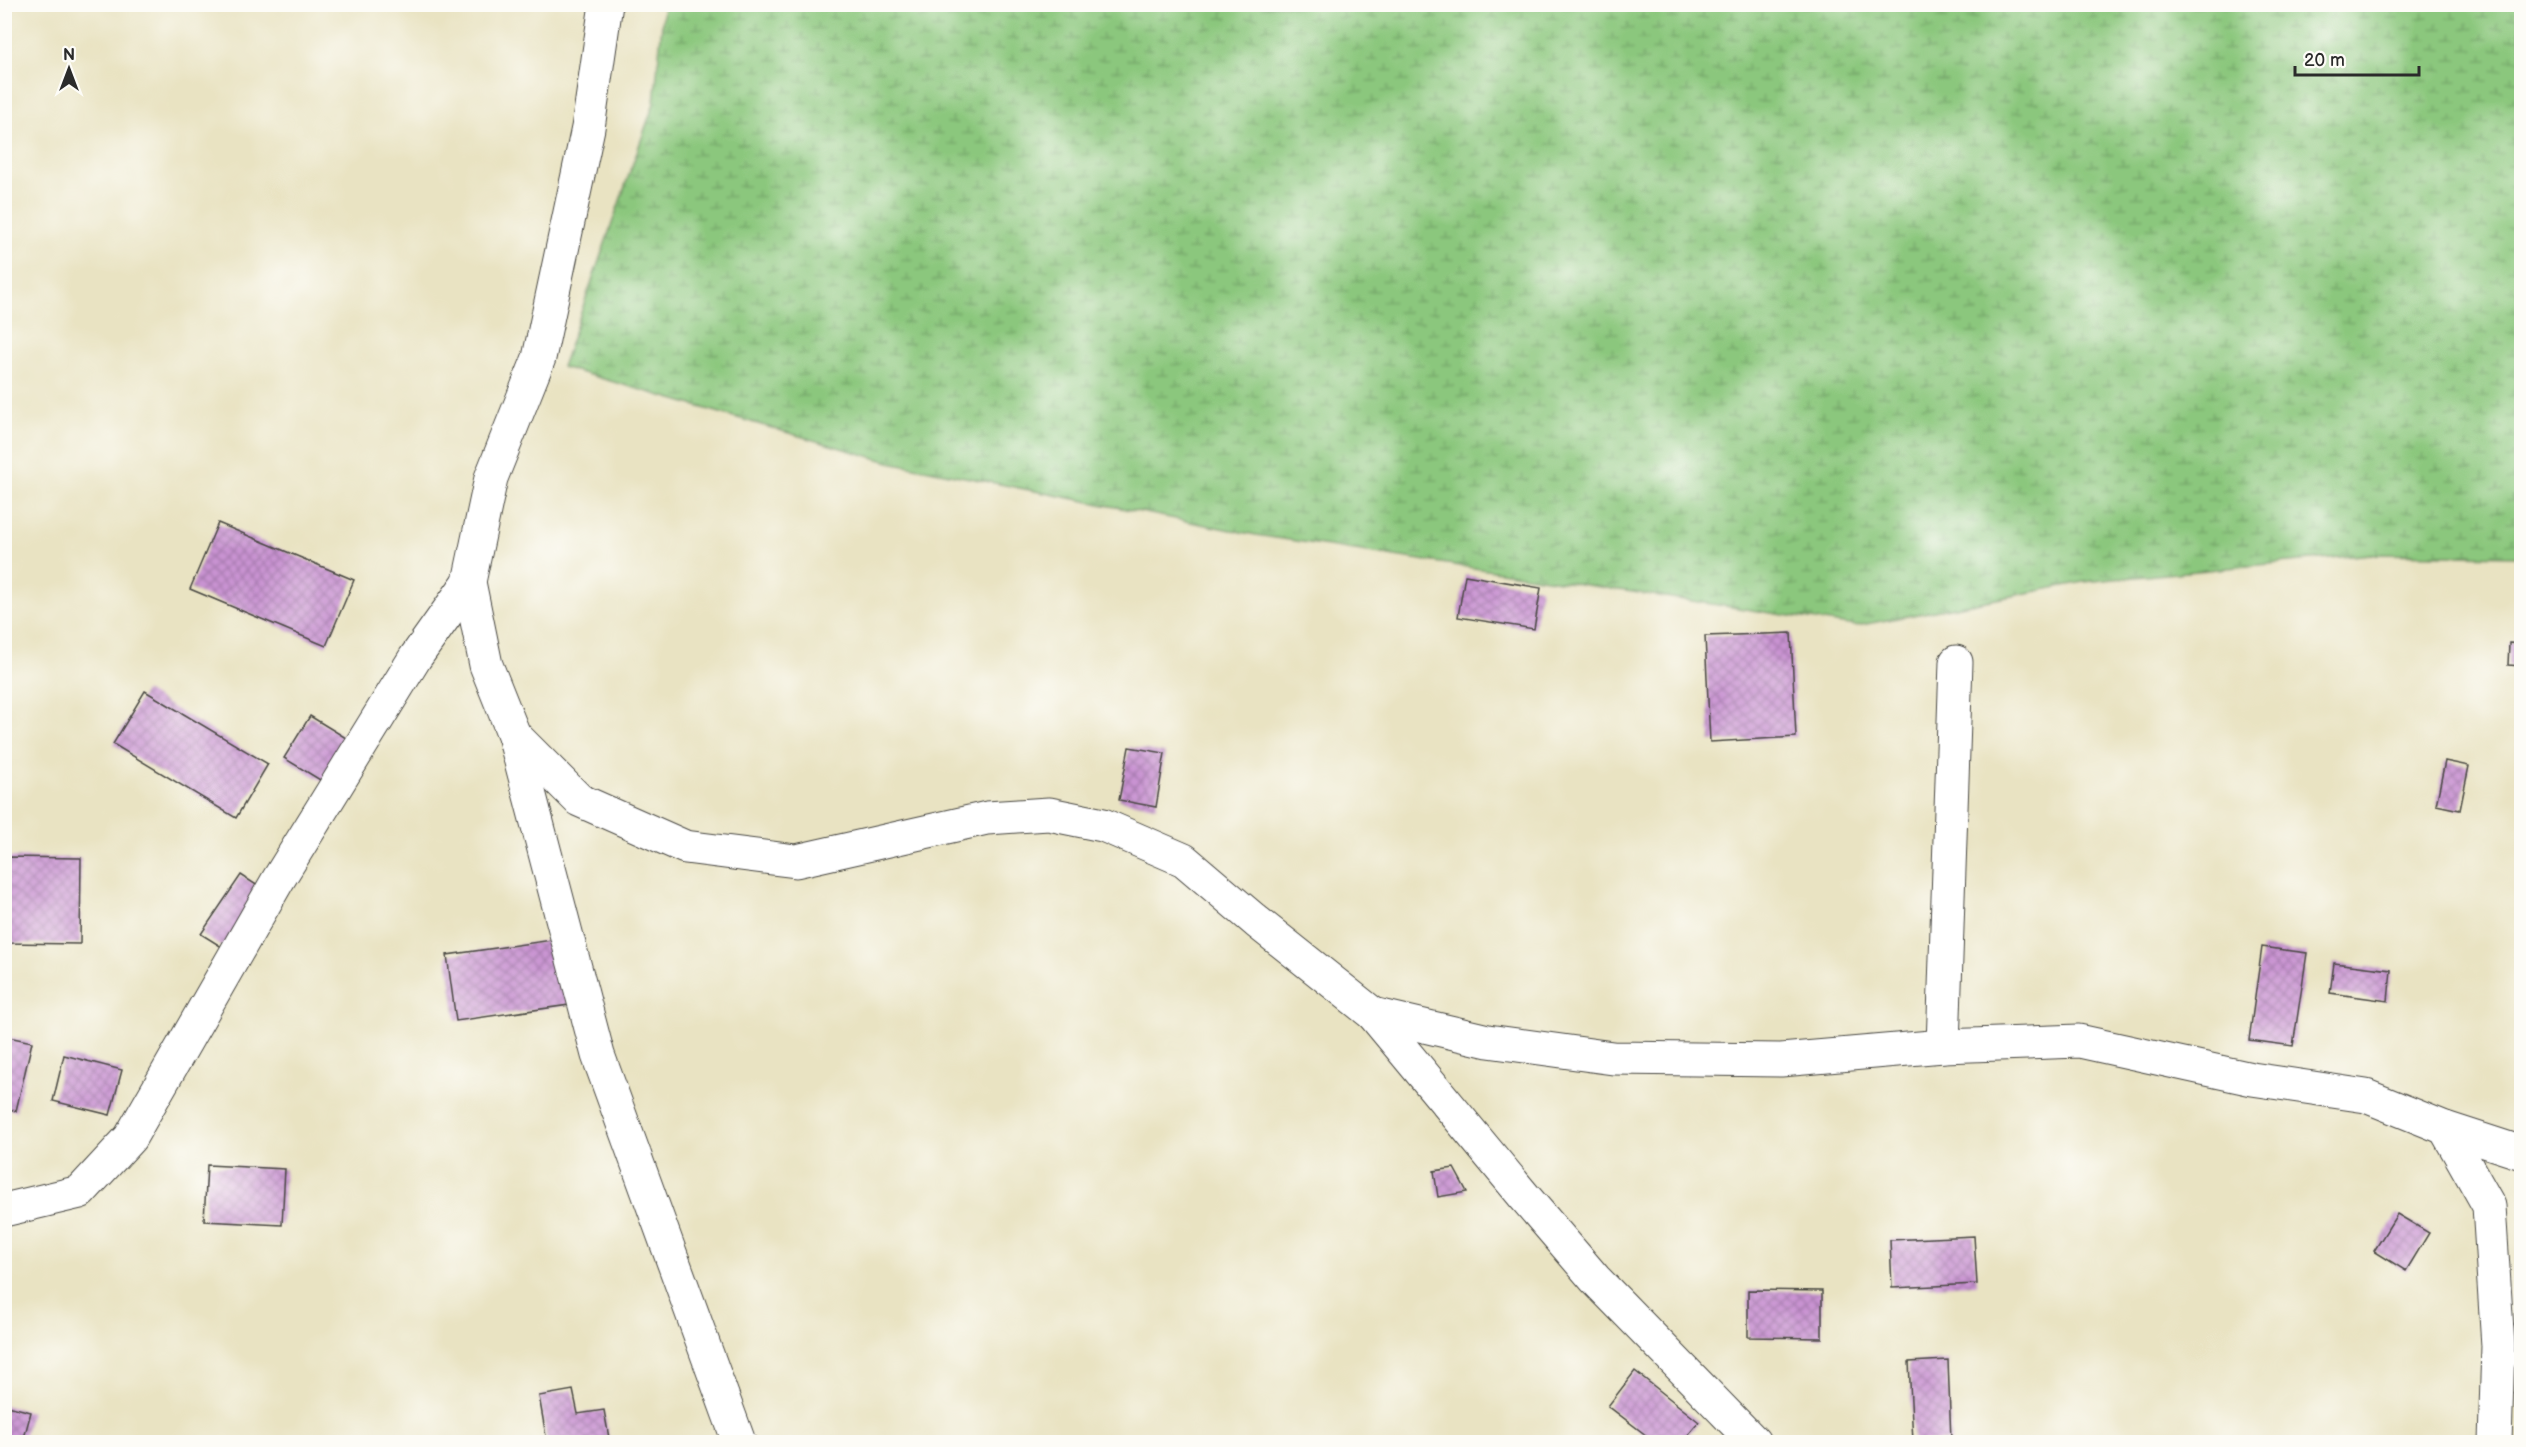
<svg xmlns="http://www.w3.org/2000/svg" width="2526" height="1447" font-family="'Balsamiq Sans',sans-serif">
<defs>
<pattern id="wetland-marsh" width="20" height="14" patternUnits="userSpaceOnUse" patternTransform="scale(1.5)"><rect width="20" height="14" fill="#8bc77d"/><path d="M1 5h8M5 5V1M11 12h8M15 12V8" fill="none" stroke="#72a267"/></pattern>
<pattern id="building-cross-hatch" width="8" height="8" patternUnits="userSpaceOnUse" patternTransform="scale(1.5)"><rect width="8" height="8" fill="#c993d2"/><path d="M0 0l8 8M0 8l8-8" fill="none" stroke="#a378ab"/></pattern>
</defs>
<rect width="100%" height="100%" fill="#fdfcf7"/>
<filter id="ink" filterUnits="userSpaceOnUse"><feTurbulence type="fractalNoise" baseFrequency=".0167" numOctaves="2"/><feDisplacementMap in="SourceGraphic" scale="12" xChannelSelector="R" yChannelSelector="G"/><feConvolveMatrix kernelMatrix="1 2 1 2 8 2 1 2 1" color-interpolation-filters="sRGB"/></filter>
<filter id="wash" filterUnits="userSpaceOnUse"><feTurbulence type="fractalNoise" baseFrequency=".008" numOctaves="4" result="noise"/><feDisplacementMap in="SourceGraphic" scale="24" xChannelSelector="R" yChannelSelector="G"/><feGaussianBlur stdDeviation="1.35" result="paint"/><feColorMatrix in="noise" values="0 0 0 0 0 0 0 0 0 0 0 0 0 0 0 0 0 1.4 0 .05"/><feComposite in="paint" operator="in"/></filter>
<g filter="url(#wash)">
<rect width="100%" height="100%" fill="#e9e3c2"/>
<path fill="url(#wetland-marsh)" stroke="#5b7954" stroke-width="1.5" d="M664 5H2521V556L2371 554 2084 582 1856 626 1256 535 889 462 562 367 654 103Z"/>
<g id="blocks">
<g fill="url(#building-cross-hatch)">
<path d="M218 523 354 580 326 646 190 589Z"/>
<path d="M1465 575 1541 588 1534 629 1458 617Z"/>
<path d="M1791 633 1796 737 1710 742 1705 636Z"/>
<path d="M2509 643 2522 644V666L2508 665Z"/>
<path d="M145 691 268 764 236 818 113 744Z"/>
<path d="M310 716 351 741 325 783 284 758Z"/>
<path d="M1129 747 1165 753 1156 807 1119 800Z"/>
<path d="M2445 761 2469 766 2460 810 2436 805Z"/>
<path d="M5 857 81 858 80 944 5 943Z"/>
<path d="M241 875 264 890 225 949 201 934Z"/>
<path d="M559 939 569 1005 456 1021 447 955Z"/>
<path d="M2262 947 2307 953 2293 1046 2249 1040Z"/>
<path d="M2334 963 2391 970 2388 1001 2330 993Z"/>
<path d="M4 1036 32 1042 16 1111 4 1108Z"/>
<path d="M64 1055 122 1070 110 1115 53 1101Z"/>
<path d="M207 1165 285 1169 282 1225 204 1221Z"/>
<path d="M1454 1168 1467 1192 1438 1197 1434 1171Z"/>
<path d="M2397 1214 2429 1233 2406 1271 2374 1251Z"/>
<path d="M1974 1236 1977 1284 1892 1288 1890 1240Z"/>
<path d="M1748 1290 1822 1291V1338L1748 1337Z"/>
<path d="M1948 1360 1951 1441 1913 1442 1909 1362Z"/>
<path d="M1635 1371 1699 1422 1682 1442H1655L1608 1406Z"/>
<path d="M573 1390 578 1414 604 1410 609 1438 587 1442H547L539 1396Z"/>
<path d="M4 1405 31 1412 23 1442H4Z"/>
</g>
</g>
</g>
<g filter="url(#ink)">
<use href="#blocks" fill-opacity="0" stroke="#484742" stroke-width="1.5"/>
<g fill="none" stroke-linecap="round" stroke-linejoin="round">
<g stroke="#484742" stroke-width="35">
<g id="minor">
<path d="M606 4 588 128 539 358 491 478 469 582 486 665 514 735 598 1055 739 1442"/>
<path d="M1956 662 1943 1046 2079 1041 2252 1079 2366 1096 2445 1128 2522 1153"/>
<path d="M514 735 579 800 685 847 796 861 987 818 1049 814 1103 825 1184 860 1257 922 1373 1014 1523 1195 1595 1279 1754 1442"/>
<path d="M1373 1014 1488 1041 1613 1058 1781 1060 1943 1046"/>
<path d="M2445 1128 2489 1206 2498 1346 2495 1442"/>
<path d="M4 1210 80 1192 130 1138 278 880 415 658 469 582"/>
</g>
</g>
<use href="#minor" stroke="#fff" stroke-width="33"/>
</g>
</g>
<rect width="2526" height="1447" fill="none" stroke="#fdfcf7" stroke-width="24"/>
<g transform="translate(69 69)" stroke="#fdfcf7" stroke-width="4.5" paint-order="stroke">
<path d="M0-4.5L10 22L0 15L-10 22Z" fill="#2b2b2b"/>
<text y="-9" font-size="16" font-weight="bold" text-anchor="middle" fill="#2b2b2b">N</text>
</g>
<path d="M2295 66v9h124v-9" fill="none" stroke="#2b2b2b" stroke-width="3"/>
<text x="2304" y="66" font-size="18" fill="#2b2b2b" stroke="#fdfcf7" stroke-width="4.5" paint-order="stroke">20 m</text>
</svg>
